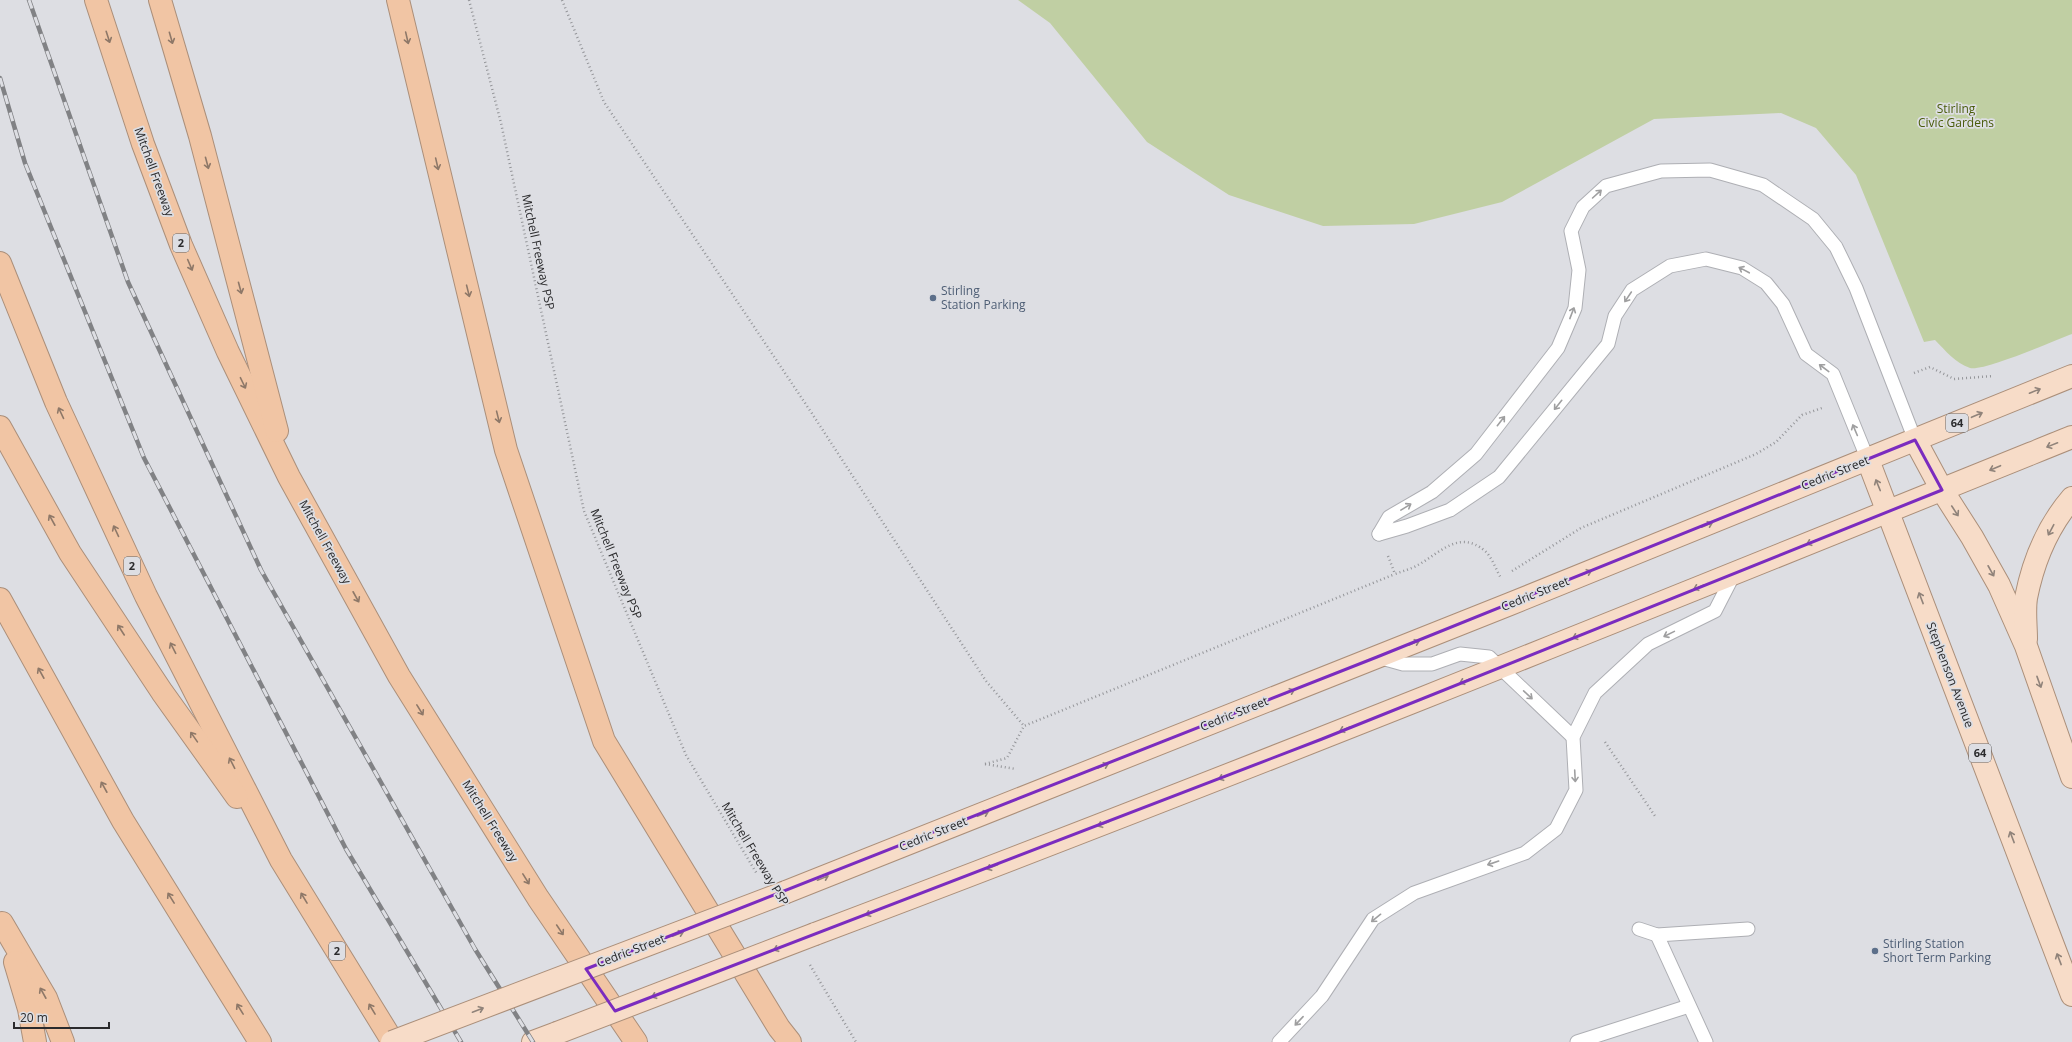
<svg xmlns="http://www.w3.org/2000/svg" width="2072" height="1042" font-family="'Open Sans',sans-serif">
<rect width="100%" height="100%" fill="#dddee3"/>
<path fill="#c0cfa3" d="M1018 0H2072V334C2056 340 1983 372 1970 368 1955 363 1946 351 1935 340L1924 342 1856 175 1816 128 1781 113 1654 119 1502 202 1414 224 1323 226 1229 195 1147 142 1050 23Z"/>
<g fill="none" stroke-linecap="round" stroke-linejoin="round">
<g stroke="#aeafb4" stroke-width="15">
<g id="lane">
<path d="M1379 534 1389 517 1432 492 1476 454 1558 348 1575 308 1579 270 1571 231 1583 207 1606 186 1661 171 1710 170 1763 185 1813 219 1836 247 1856 288 1915 440"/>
<path d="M1379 534 1407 526 1450 510 1499 477 1608 344 1615 316 1632 290 1670 266 1706 259 1742 268 1766 283 1783 304 1806 354 1833 374 1868 460"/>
<path d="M1378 657 1403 664H1432L1460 654 1489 657 1573 737"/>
<path d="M1639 929 1657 935 1748 929"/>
<path d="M1657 935 1706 1042"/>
<path d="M1279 1042 1322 996 1373 919 1414 893 1525 853 1556 829 1576 790 1573 737 1595 693 1648 644 1715 611 1734 574"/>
<path d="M1577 1042 1689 1006"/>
</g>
</g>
<g stroke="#ab8f7a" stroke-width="24">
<g id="primary">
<path d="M1915 440 1942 490 1972 537 1999 585 2026 646 2072 777"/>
<path d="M1868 460 2072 995"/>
<path d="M2026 639C2026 626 2024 611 2026 598 2033 562 2048 526 2072 498"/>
<path d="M786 892 1510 604 2072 376"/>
<path d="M815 934C1237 775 1654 606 2072 437"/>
<path d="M533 1042 557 1033"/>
</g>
</g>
<g stroke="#ab8f7a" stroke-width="24">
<g id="highway">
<path d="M96 0 143 144 181 245 228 352 289 477 399 676 538 898 636 1042"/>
<path d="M160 0 200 136 277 431"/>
<path d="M398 0 506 450 604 741 779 1028 790 1042"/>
<path d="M0 263 56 402 146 596 281 860 393 1042"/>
<path d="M0 427 70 553 162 692 237 797"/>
<path d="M0 599 123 821 260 1042"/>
<path d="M2 923 46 998 63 1042"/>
<path d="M15 962 29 1009 35 1042"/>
</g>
</g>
<g stroke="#95969a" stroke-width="2.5" stroke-dasharray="1 3" stroke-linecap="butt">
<path d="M469 0 501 123 584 511 686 755 757 874"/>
<path d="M562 0 604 102 811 412 986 681 1024 726"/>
<path d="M1914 373 1930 367 1954 379 1993 376"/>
<path d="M1388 556 1395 574C1403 571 1411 569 1418 565 1440 553 1459 529 1485 551 1492 557 1496 570 1501 578"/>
<path d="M1512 571 1581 528 1756 454 1776 442 1802 415 1822 408"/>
<path d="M1605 742 1655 816"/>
<path d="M985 764 1016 769"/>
<path d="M985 764 1007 758 1024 726 1395 574"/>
<path d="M810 965 856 1042"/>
</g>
<use href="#lane" stroke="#fff" stroke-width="13"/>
<use href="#primary" stroke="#f7dcc8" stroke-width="22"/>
<use href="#highway" stroke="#f1c5a4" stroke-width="22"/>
<g stroke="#818285" stroke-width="4.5">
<g id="rail">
<path d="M29 0 128 282 261 570 475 949 533 1042"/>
<path d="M0 78 25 163 144 458 346 849 461 1042"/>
</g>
</g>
<use href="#rail" stroke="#dddee3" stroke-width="3" stroke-dasharray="9" stroke-linecap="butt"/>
<g stroke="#ab8f7a" stroke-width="24" stroke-linecap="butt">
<g id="primary-bridge">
<path d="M557 1033 815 934"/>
<path d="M392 1042 786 892"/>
</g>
</g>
<use href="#primary-bridge" stroke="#f7dcc8" stroke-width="22"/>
</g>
<defs><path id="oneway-shaft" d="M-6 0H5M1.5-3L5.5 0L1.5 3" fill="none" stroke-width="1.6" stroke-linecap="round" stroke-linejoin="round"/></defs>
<g stroke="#8e7868">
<use href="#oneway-shaft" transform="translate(108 37) rotate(72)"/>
<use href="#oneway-shaft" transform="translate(171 38) rotate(74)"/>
<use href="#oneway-shaft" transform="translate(407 38) rotate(77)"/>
<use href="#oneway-shaft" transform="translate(207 163) rotate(75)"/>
<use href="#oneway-shaft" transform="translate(437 164) rotate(77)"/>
<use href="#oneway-shaft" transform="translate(190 265) rotate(67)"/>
<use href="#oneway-shaft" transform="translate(240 288) rotate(75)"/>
<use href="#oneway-shaft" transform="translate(468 291) rotate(76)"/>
<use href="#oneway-shaft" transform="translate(243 383) rotate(64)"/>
<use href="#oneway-shaft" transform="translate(61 413) rotate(-115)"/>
<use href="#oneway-shaft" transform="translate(498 417) rotate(76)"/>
<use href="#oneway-shaft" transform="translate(52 520) rotate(-119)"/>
<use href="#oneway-shaft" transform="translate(116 531) rotate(-115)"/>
<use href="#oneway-shaft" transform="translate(356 597) rotate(61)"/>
<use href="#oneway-shaft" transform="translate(121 630) rotate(-123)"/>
<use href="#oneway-shaft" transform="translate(173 648) rotate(-117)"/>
<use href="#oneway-shaft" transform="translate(41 673) rotate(-119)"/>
<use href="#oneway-shaft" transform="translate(420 710) rotate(58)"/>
<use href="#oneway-shaft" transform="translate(194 737) rotate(-125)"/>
<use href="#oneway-shaft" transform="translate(232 763) rotate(-117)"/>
<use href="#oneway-shaft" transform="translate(104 787) rotate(-119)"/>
<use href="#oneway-shaft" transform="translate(526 879) rotate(58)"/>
<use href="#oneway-shaft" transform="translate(171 898) rotate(-122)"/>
<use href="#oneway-shaft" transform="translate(304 898) rotate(-121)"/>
<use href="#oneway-shaft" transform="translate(560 930) rotate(56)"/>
<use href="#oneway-shaft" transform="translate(43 993) rotate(-119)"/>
<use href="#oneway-shaft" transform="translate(240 1009) rotate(-122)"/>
<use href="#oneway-shaft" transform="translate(372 1009) rotate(-121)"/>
</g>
<g stroke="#9f9fa0">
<use href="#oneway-shaft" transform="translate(1597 194) rotate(-42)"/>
<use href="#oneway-shaft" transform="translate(1744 270) rotate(-152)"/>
<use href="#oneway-shaft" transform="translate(1628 297) rotate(124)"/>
<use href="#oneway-shaft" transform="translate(1572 313) rotate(-69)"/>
<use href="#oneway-shaft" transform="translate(1824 368) rotate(-143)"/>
<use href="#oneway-shaft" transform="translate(1558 405) rotate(129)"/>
<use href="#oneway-shaft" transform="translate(1501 421) rotate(-52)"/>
<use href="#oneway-shaft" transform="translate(1855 430) rotate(-113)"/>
<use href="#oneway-shaft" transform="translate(1406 507) rotate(-31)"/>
<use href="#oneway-shaft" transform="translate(1669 634) rotate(154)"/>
<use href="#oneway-shaft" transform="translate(1528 695) rotate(43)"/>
<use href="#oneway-shaft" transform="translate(1575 776) rotate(87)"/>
<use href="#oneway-shaft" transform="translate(1493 863) rotate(161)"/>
<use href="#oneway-shaft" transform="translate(1376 918) rotate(141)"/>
<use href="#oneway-shaft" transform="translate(1299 1021) rotate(133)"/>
</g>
<g stroke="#90837a">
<use href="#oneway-shaft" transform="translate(2035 391) rotate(-22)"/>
<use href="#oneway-shaft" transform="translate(1977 415) rotate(-23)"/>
<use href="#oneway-shaft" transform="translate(2052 445) rotate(158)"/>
<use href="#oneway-shaft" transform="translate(1995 468) rotate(157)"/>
<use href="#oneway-shaft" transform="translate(1878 485) rotate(-112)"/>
<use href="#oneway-shaft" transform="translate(1955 511) rotate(57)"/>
<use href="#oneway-shaft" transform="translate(1707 525) rotate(-22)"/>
<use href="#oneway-shaft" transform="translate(2051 530) rotate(118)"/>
<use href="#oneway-shaft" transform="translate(1812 542) rotate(158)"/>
<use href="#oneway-shaft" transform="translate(1991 571) rotate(61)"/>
<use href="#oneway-shaft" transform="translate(1586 573) rotate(-22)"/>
<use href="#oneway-shaft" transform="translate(1699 587) rotate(158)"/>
<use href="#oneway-shaft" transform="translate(1921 598) rotate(-111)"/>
<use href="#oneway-shaft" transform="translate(1578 636) rotate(158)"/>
<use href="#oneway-shaft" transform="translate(1414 643) rotate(-22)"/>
<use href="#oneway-shaft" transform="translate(1465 681) rotate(158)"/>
<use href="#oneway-shaft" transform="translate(2039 682) rotate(70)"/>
<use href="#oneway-shaft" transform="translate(1289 692) rotate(-22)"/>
<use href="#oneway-shaft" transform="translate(1345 729) rotate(158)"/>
<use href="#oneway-shaft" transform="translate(1103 766) rotate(-22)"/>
<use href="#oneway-shaft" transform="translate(1224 777) rotate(159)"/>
<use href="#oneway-shaft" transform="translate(983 814) rotate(-22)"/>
<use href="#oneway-shaft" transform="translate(1103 824) rotate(159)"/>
<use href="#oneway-shaft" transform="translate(2012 837) rotate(-111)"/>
<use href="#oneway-shaft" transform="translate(992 867) rotate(159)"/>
<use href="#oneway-shaft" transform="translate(823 878) rotate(-22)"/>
<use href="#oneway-shaft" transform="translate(871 913) rotate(159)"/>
<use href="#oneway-shaft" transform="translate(678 934) rotate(-21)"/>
<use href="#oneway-shaft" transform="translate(779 948) rotate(159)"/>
<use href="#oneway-shaft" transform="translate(2059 959) rotate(-111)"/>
<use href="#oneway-shaft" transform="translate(657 995) rotate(159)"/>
<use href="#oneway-shaft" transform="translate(478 1010) rotate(-21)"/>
</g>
<path fill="none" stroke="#7b2cbf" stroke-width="3" stroke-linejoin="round" d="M1915 440 1942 490 1322 739 615 1011 586 969 1377 657Z"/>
<g fill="#5c6f8a" stroke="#dddee3" stroke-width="1.5">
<circle cx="933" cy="298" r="4"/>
<circle cx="1875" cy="951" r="4"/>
</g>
<g text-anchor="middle" stroke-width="3.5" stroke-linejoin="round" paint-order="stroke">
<g fill="#dddee3" stroke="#606063" stroke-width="1">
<rect x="173" y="234" width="16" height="18" rx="3"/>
<rect x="1946" y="414" width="22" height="18" rx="3"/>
<rect x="124" y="557" width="16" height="18" rx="3"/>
<rect x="1969" y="744" width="22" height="18" rx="3"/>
<rect x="329" y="942" width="16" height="18" rx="3"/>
</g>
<g font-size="11" font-weight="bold" fill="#2a2a2c">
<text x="181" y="247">2</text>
<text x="1957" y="427">64</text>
<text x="132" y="570">2</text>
<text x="1980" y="757">64</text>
<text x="337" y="955">2</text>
</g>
<g font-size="12" fill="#4a5c0b" stroke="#dddee3">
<text x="1956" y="113">Stirling<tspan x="1956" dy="14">Civic Gardens</tspan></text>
</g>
<g font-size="12" fill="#2a2a2c" stroke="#dddee3">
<text transform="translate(154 172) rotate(70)" y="4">Mitchell Freeway</text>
<text transform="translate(538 252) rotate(78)" y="4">Mitchell Freeway PSP</text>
<text transform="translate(1835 473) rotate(-22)" y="4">Cedric Street</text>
<text transform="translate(325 542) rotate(61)" y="4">Mitchell Freeway</text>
<text transform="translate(616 564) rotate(68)" y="4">Mitchell Freeway PSP</text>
<text transform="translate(1535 594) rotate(-22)" y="4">Cedric Street</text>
<text transform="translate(1950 675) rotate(69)" y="4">Stephenson Avenue</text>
<text transform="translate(1234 714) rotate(-22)" y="4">Cedric Street</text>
<text transform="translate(490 821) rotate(58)" y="4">Mitchell Freeway</text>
<text transform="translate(933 834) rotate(-22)" y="4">Cedric Street</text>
<text transform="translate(755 854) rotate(59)" y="4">Mitchell Freeway PSP</text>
<text transform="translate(631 951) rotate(-21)" y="4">Cedric Street</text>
</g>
<g font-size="12" fill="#4e5e75" stroke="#dddee3" text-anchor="start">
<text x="941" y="295">Stirling<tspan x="941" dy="14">Station Parking</tspan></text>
<text x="1883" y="948">Stirling Station<tspan x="1883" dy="14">Short Term Parking</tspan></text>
</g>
</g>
<path d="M14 1022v6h95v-6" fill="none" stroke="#2a2a2c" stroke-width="2"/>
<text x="20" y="1022" font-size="12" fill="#2a2a2c" stroke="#dddee3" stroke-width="3" paint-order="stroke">20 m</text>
</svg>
